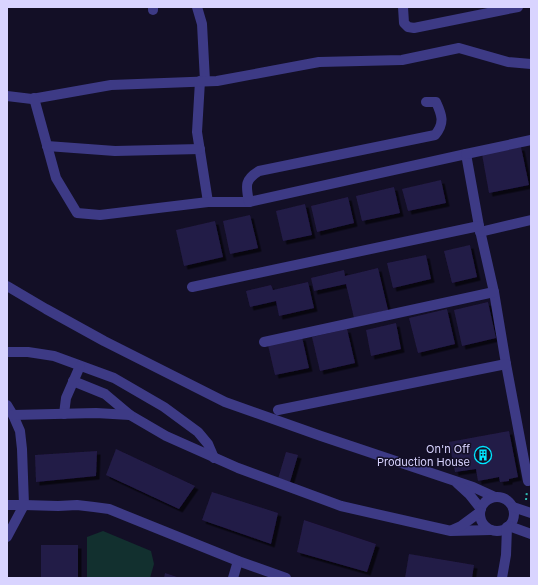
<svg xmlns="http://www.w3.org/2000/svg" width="538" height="585" font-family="Inter,sans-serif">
<defs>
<filter id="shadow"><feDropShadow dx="3.5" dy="3.5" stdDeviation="0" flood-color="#0009"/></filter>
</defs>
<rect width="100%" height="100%" fill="#130f26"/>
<path fill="#12302f" d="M103 531 151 551 154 564 150 578H87V537Z"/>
<g fill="#241b47" filter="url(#shadow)">
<path d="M521 147 529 185 489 193 482 154Z"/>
<path d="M441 180 446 203 408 211 402 189Z"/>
<path d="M394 187 400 213 362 221 356 196Z"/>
<path d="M348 197 354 223 317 232 311 206Z"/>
<path d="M305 204 312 235 283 241 276 211Z"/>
<path d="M250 215 258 248 230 254 223 221Z"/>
<path d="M215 221 223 257 184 266 176 230Z"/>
<path d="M470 245 477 277 452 283 444 251Z"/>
<path d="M426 255 431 279 393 288 387 263Z"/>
<path d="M378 268 388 310 354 318 346 284 314 291 311 278 344 270 345 276Z"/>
<path d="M308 282 314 308 279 316 276 301 250 307 246 291 271 285 273 290Z"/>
<path d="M488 302 496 338 462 346 454 310Z"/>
<path d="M447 309 455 344 418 353 409 318Z"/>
<path d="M396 323 401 349 371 356 366 330Z"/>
<path d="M347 329 355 363 320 371 312 337Z"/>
<path d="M302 337 309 368 275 375 268 345Z"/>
<path d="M509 431 518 477 509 479V481L500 482 499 477 478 481 476 469 455 472 449 442Z"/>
<path d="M116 449 195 486 179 509 106 475Z"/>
<path d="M97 451 96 476 36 482 35 455Z"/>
<path d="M286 452 298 455 290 482 278 479Z"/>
<path d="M212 492 278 513 271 544 202 520Z"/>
<path d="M304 520 376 544 367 572 297 552Z"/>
<rect x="41" y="545" width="37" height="33"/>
<path d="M409 554 474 565 472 578H405Z"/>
<path d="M165 573 180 578H164Z"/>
</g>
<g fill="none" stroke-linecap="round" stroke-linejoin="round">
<path stroke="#2fb8b0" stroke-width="2" stroke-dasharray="2 3" stroke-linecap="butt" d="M526 500 527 491"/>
<g stroke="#3d3a85" stroke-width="10">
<path d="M153 7V10"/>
<path d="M197 7 202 24 205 81"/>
<path d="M403 7 404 23 408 27 414 28 518 7"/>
<path d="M200 81 197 132 208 202"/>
<path d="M7 96 32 99 111 85 217 81 319 62 402 60 459 48 508 62 531 64"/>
<path d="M34 98 56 178 77 213 100 215 208 202H249L466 154 479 226 494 292 506 364 528 481"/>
<path d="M47 146 115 151 200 149"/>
<path d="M466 154 531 140"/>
<path d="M249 202C246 186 244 180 259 171L435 135C445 123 442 115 436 102H426"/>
<path d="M480 232 531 220"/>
<path d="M7 286 46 309 104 341 225 402 321 436 473 487 495 497"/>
<path d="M192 287 479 226"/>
<path d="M264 342 494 292"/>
<path d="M7 352H28L54 356 114 378 164 407 198 432 208 444 214 458"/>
<path d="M73 381 105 394 130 415 166 436 238 468 341 506 451 531 491 530"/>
<path d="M7 405 13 415 20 431 22 449 24 505 7 537"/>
<path d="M278 410 506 364"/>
<path d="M64 414 66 398 80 366"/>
<path d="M13 415 96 413 130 415"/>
<path d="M457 483 469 494 481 509"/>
<circle cx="497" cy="514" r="17"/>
<path d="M7 505H24L58 506 77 505 94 507 109 509 238 561 286 578"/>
<path d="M513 507 531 513"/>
<path d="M509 526 531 534"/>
<path d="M452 530 461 526 480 512"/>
<path d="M233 578 238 561"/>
<path d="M502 578 506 555 507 527"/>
</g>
</g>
<defs>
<g id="building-ring" transform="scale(0.9)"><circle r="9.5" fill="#130f26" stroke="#00e5ff" stroke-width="1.5"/><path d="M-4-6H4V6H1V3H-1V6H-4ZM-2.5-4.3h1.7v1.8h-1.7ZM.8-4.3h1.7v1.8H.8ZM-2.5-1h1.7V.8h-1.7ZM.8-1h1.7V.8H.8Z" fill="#00e5ff"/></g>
</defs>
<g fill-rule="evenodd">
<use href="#building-ring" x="483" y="455"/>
</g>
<g text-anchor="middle" stroke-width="3" stroke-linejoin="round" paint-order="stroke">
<g font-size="11" fill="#d9d4ff" stroke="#130f26" text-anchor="end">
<text x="470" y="453">On'n Off<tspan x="470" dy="13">Production House</tspan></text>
</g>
</g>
<rect width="538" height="585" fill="none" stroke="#d9d4ff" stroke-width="16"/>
</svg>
